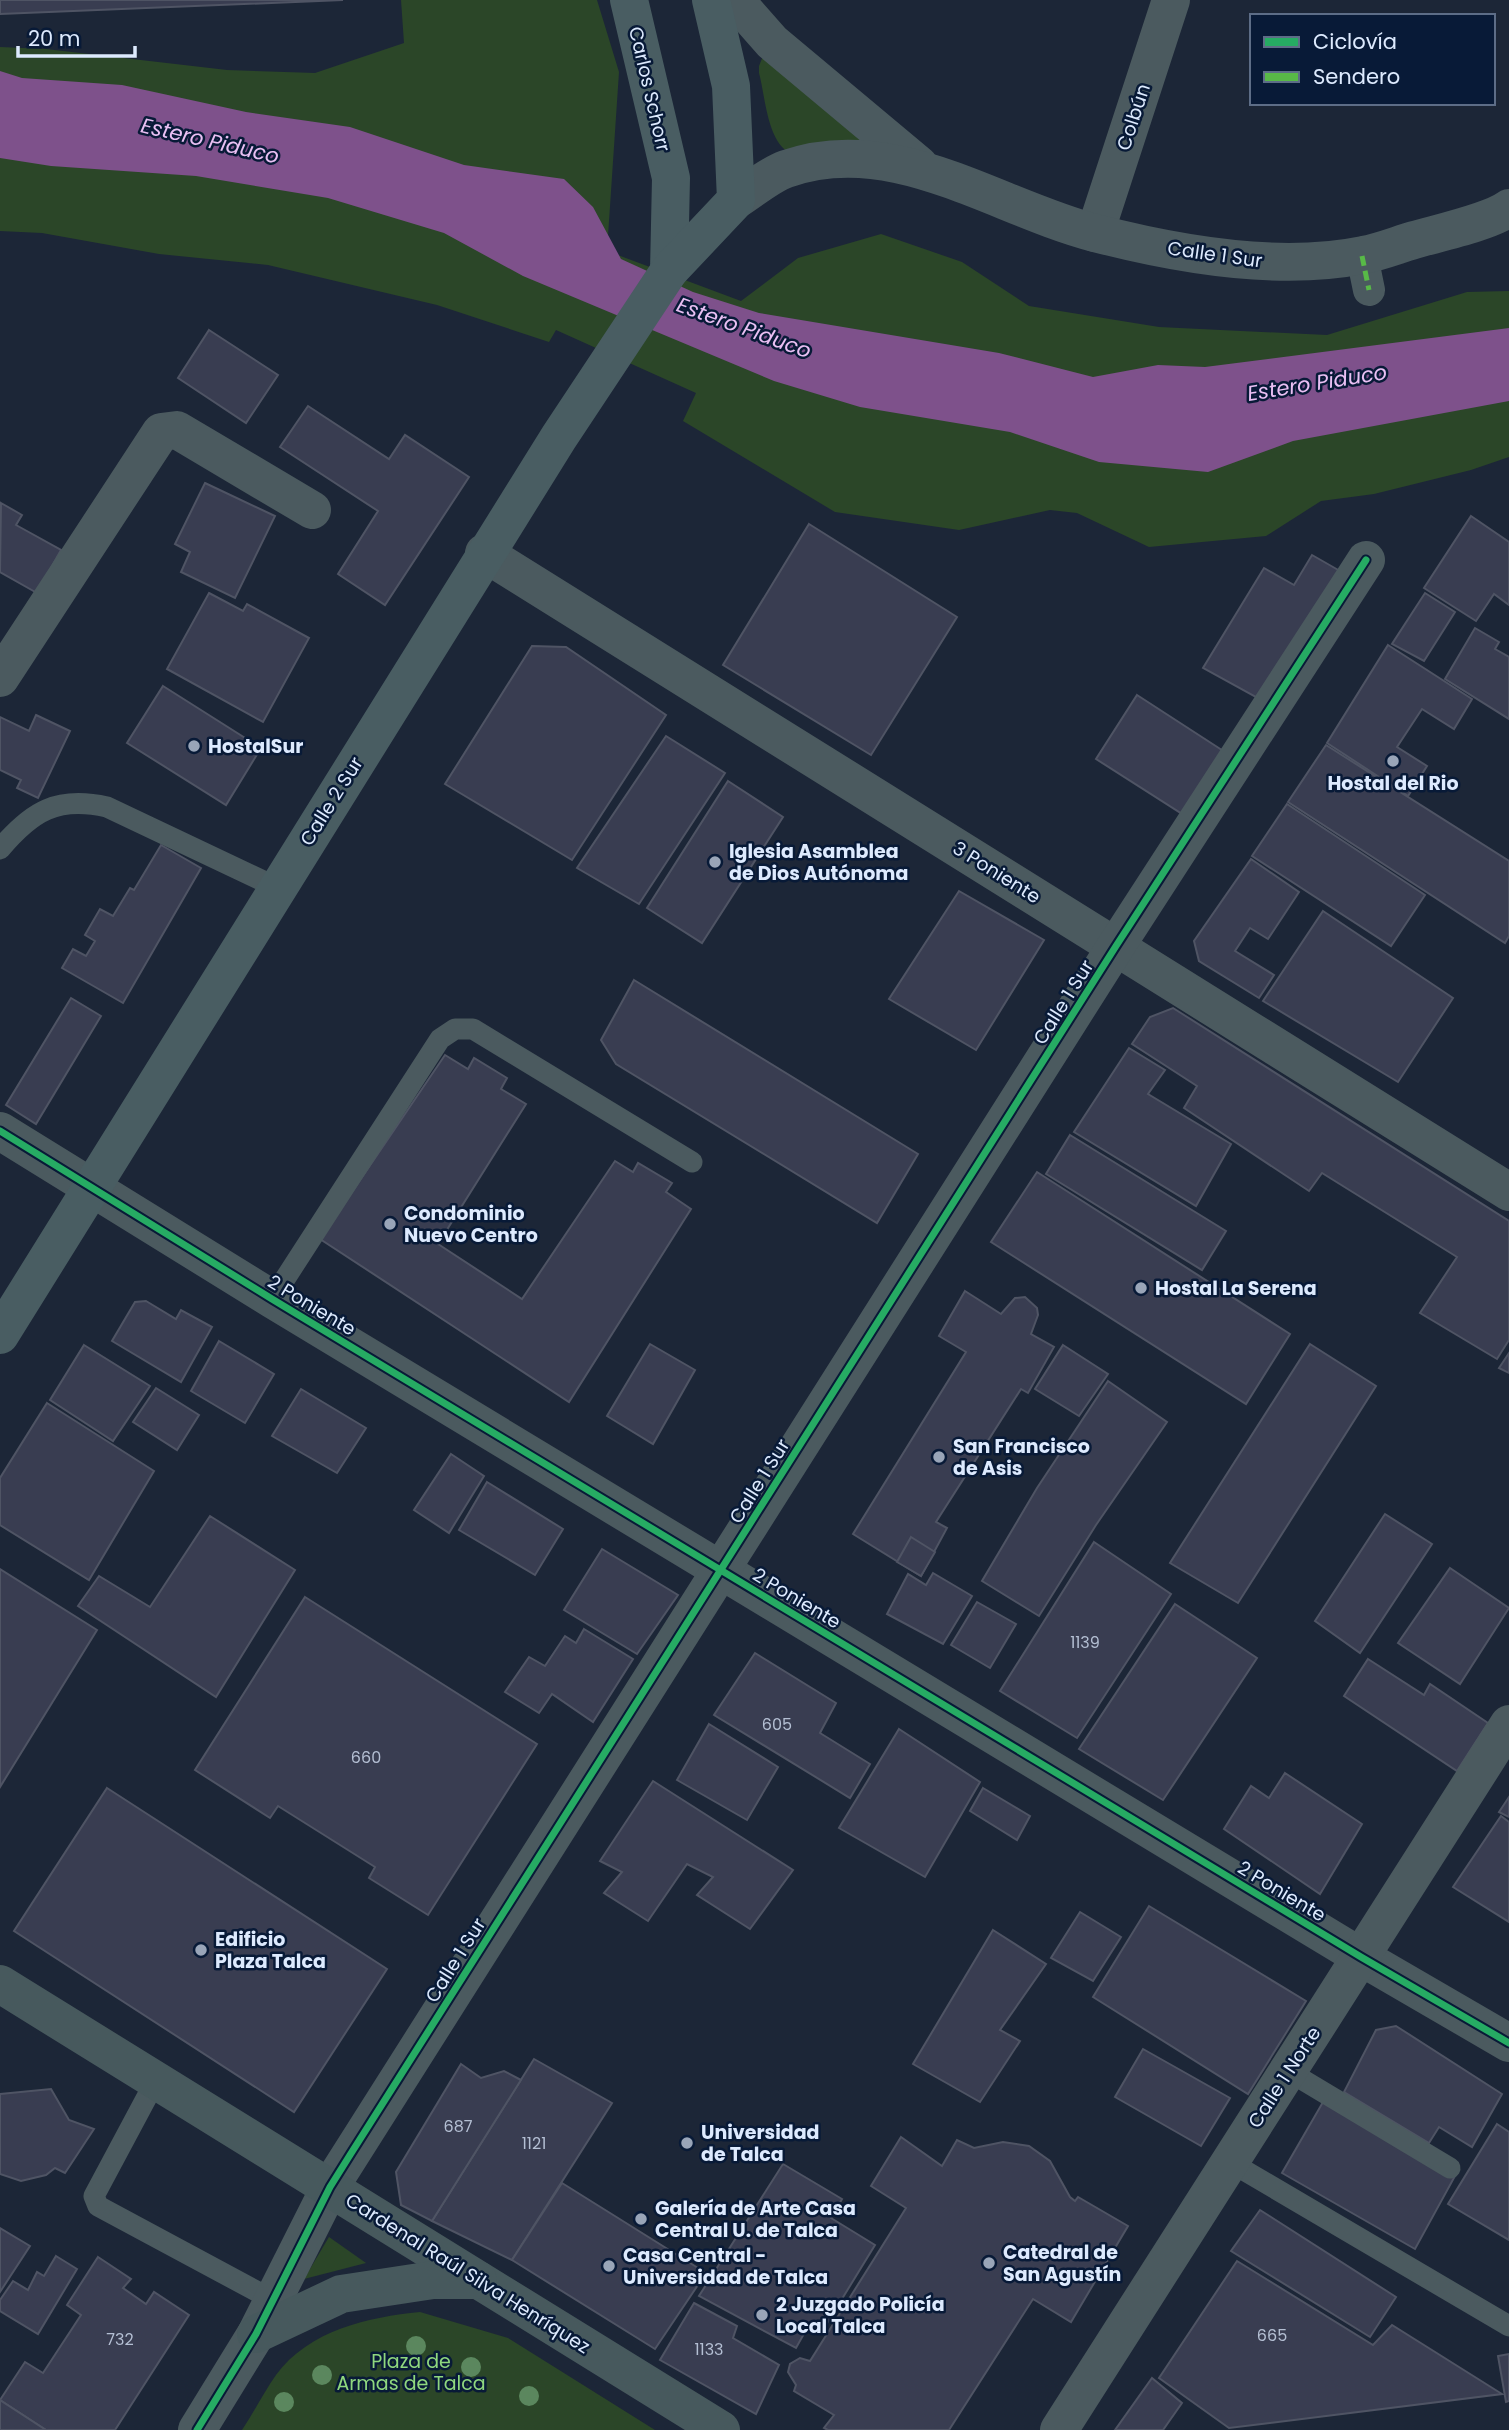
<svg xmlns="http://www.w3.org/2000/svg" width="1509" height="2430" font-family="Poppins,sans-serif">
<rect width="100%" height="100%" fill="#1c2637"/>
<g fill="#2b4628">
<path d="M401 0H597L619 72 607 251 741 301 798 258 881 234 962 262 1029 306 1159 327 1327 335 1467 292 1509 291V457L1471 470 1374 494 1321 501 1266 536 1149 547 1077 513 1050 510 959 530 835 512 683 421 696 393 556 330 549 342 437 305 268 265 159 254 42 233 0 231V47L46 49 227 70 315 73 404 43Z"/>
<path d="M763 56 874 141 788 152C767 139 765 95 759 73V66Z"/>
<path d="M329 2237 366 2263 304 2279Z"/>
<path d="M420 2312 508 2338 655 2430H242C254 2412 264 2392 276 2375 309 2330 369 2317 420 2312Z"/>
</g>
<path fill="#7e518b" d="M0 71 22 78 122 85 246 112 350 127 464 165 564 179 593 207 621 259 693 292 759 313 999 353 1093 377 1158 365 1205 367 1509 328V401L1293 441 1208 472 1099 462 1010 432 860 407 774 381 523 276 444 233 328 198 196 176 51 166 0 158Z"/>
<g fill="#393d51" stroke="#4f5464" stroke-width="2">
<path d="M0 0H343L0 14Z"/>
<path d="M209 330 278 375 246 423 178 378Z"/>
<path d="M308 406 389 459 405 435 469 477 385 605 338 574 378 511 280 447Z"/>
<path d="M205 483 275 516 235 598 181 572 190 552 175 544Z"/>
<path d="M1 503 22 515 16 525 61 550 37 593 0 572Z"/>
<path d="M1471 516 1509 542V605L1494 594 1476 621 1424 588Z"/>
<path d="M809 524 957 617 871 755 723 665Z"/>
<path d="M1312 555 1340 571 1263 701 1203 668 1264 568 1294 585Z"/>
<path d="M209 593 243 611 247 604 309 638 263 722 167 669Z"/>
<path d="M1425 593 1455 612 1424 661 1392 644Z"/>
<path d="M1475 628 1499 642 1495 649 1509 657V719L1445 679Z"/>
<path d="M1388 645 1472 699 1454 729 1422 709 1397 747 1427 766 1408 796 1327 743Z"/>
<path d="M532 646 566 647 666 715 572 860 445 784Z"/>
<path d="M163 686 261 748 226 805 127 743Z"/>
<path d="M1137 695 1228 754 1187 817 1096 759Z"/>
<path d="M36 715 70 731 38 798 17 788 21 780 0 770V717L29 731Z"/>
<path d="M666 736 725 773 639 904 577 868Z"/>
<path d="M1326 745 1509 861V936L1505 943 1288 802Z"/>
<path d="M728 781 783 817 702 943 647 908Z"/>
<path d="M1287 804 1425 895 1391 946 1252 856Z"/>
<path d="M161 845 201 868 123 1003 62 968 73 949 86 956 95 941 85 935 100 909 113 916 130 888 134 890Z"/>
<path d="M1251 859 1299 892 1268 939 1250 928 1235 951 1274 975 1259 998 1199 961 1194 941Z"/>
<path d="M959 891 1044 940 976 1050 889 999Z"/>
<path d="M1323 911 1453 998 1398 1082 1263 1001Z"/>
<path d="M634 980 918 1154 877 1223 616 1064 601 1040Z"/>
<path d="M71 998 101 1016 36 1124 6 1105Z"/>
<path d="M1173 1008 1509 1221V1340L1497 1359 1420 1313 1457 1257 1322 1173 1309 1191 1184 1108 1197 1086 1132 1044 1150 1017Z"/>
<path d="M1129 1048 1165 1070 1148 1094 1231 1144 1196 1206 1074 1132Z"/>
<path d="M445 1055 468 1069 474 1058 507 1078 501 1089 526 1104 438 1244 522 1299 615 1161 633 1172 638 1163 672 1183 666 1192 691 1209 569 1402 320 1239Z"/>
<path d="M1070 1135 1226 1231 1202 1270 1046 1174Z"/>
<path d="M1037 1172 1290 1334 1246 1404 991 1242Z"/>
<path d="M965 1291 1001 1314 1015 1298 1025 1297 1037 1308 1038 1315 1031 1334 1054 1347 1028 1393 1021 1389 936 1522 947 1528 921 1576 853 1534 966 1352 939 1336Z"/>
<path d="M146 1301 176 1319 181 1310 212 1327 181 1382 112 1341 135 1302Z"/>
<path d="M219 1341 274 1374 245 1423 191 1391Z"/>
<path d="M650 1344 695 1370 653 1444 607 1416Z"/>
<path d="M1310 1344 1376 1386 1238 1603 1170 1563Z"/>
<path d="M84 1345 150 1386 113 1441 50 1400Z"/>
<path d="M1063 1345 1108 1374 1079 1416 1035 1389Z"/>
<path d="M1509 1353V1373L1499 1368Z"/>
<path d="M1108 1381 1167 1422 1096 1525 1039 1616 982 1581 1037 1488Z"/>
<path d="M156 1388 199 1415 177 1450 133 1422Z"/>
<path d="M301 1389 366 1428 337 1473 272 1436Z"/>
<path d="M47 1403 154 1471 89 1580 0 1525V1478Z"/>
<path d="M451 1454 484 1476 449 1533 414 1510Z"/>
<path d="M487 1482 563 1529 535 1575 459 1530Z"/>
<path d="M1385 1514 1432 1544 1360 1653 1315 1621Z"/>
<path d="M210 1516 295 1570 216 1697 78 1606 99 1576 150 1607Z"/>
<path d="M911 1537 935 1552 921 1576 897 1562Z"/>
<path d="M1094 1542 1171 1594 1077 1738 1000 1691Z"/>
<path d="M602 1549 678 1595 637 1654 564 1610Z"/>
<path d="M1450 1568 1509 1608 1460 1684 1398 1643Z"/>
<path d="M0 1569 97 1630 0 1787Z"/>
<path d="M933 1573 972 1596 943 1644 887 1614 908 1574 926 1585Z"/>
<path d="M305 1597 537 1744 428 1915 369 1878 375 1867 278 1806 270 1818 195 1770Z"/>
<path d="M977 1602 1016 1624 990 1668 951 1645Z"/>
<path d="M1175 1604 1257 1658 1163 1800 1079 1749Z"/>
<path d="M584 1629 633 1659 593 1722 552 1694 539 1713 505 1692 529 1657 545 1666 565 1636 576 1643Z"/>
<path d="M755 1653 836 1703 820 1733 870 1764 850 1798 714 1715Z"/>
<path d="M1368 1659 1424 1695 1430 1684 1488 1723 1457 1771 1344 1696Z"/>
<path d="M709 1724 778 1767 747 1820 677 1780Z"/>
<path d="M899 1729 980 1782 925 1877 839 1828Z"/>
<path d="M1285 1773 1362 1824 1320 1894 1224 1829 1251 1786 1269 1798Z"/>
<path d="M653 1781 793 1870 750 1929 697 1895 713 1877 687 1864 648 1921 604 1893 622 1872 600 1861Z"/>
<path d="M107 1788 387 1969 294 2112 14 1931Z"/>
<path d="M983 1788 1030 1816 1017 1840 970 1811Z"/>
<path d="M1509 1797V1817L1499 1812Z"/>
<path d="M1501 1816 1509 1822V1922L1453 1887Z"/>
<path d="M1149 1906 1306 2001 1248 2094 1093 1997Z"/>
<path d="M1080 1912 1121 1937 1093 1981 1051 1958Z"/>
<path d="M993 1930 1046 1964 1000 2030 1020 2041 980 2102 913 2064Z"/>
<path d="M1396 2026 1502 2094 1472 2147 1439 2127 1429 2143 1344 2092 1376 2030Z"/>
<path d="M1143 2049 1230 2098 1201 2146 1115 2097Z"/>
<path d="M534 2059 612 2103 512 2260 432 2221Z"/>
<path d="M461 2064 481 2078 504 2071 521 2080 432 2221 401 2205 396 2172Z"/>
<path d="M51 2089 69 2120 94 2129 65 2173 55 2168 46 2175 21 2181 0 2174V2094Z"/>
<path d="M1323 2102 1455 2176 1415 2249 1282 2173Z"/>
<path d="M1497 2124 1509 2132V2240L1448 2204Z"/>
<path d="M901 2137 942 2166 957 2140 974 2148 1003 2142 1029 2146 1050 2161 1070 2197 1075 2201 1078 2197 1128 2226 1071 2322 1033 2299 949 2430H828L824 2428 834 2415 794 2391 796 2385 788 2372 790 2364 800 2358 810 2361 906 2208 871 2186Z"/>
<path d="M783 2164 842 2199 831 2218 875 2245 823 2330 810 2323 796 2348 699 2296Z"/>
<path d="M562 2183 706 2273 655 2349 512 2260Z"/>
<path d="M1260 2210 1396 2297 1370 2337 1231 2251Z"/>
<path d="M0 2228 30 2246 0 2292Z"/>
<path d="M56 2256 77 2269 38 2334 0 2311V2300L13 2281 28 2290 37 2272 44 2276Z"/>
<path d="M98 2257 131 2279 123 2288 146 2304 154 2292 189 2315 115 2430H46L0 2400 25 2362 43 2373 81 2315 67 2305Z"/>
<path d="M1237 2261 1373 2345 1392 2325 1502 2394 1229 2428 1159 2378Z"/>
<path d="M694 2303 737 2326 733 2338 779 2365 756 2414 660 2360Z"/>
<path d="M1509 2354V2401L1506 2402 1498 2356Z"/>
<path d="M1152 2378 1182 2403 1163 2430H1115Z"/>
<path d="M0 2400 46 2430H0Z"/>
</g>
<g fill="none" stroke-linecap="round" stroke-linejoin="round">
<g stroke="#4b5a5f" stroke-width="21">
<path d="M0 849C32 811 57 796 107 807L278 888"/>
<path d="M272 1299 440 1039 455 1029H473L692 1162"/>
<path d="M1288 2071 1450 2168"/>
<path d="M156 2080 94 2196 98 2206 273 2300"/>
<path d="M1230 2162 1509 2326"/>
</g>
<path stroke="#4b5a5f" stroke-width="32" d="M1362 256 1369 290"/>
<g stroke="#4b5a5f" stroke-width="38">
<path d="M1095 233 1171 0"/>
<path d="M484 553 1509 1192"/>
<path d="M0 678 161 432 177 430 312 510"/>
<path d="M0 1131 272 1299 1361 1957 1509 2043"/>
<path d="M330 2187 1116 946 1366 560"/>
<path d="M1059 2430 1509 1724"/>
</g>
<g stroke="#4b5a5f" stroke-width="38">
<path d="M735 0 772 42 919 165"/>
<path d="M736 200C752 190 769 175 786 169 893 131 995 207 1095 233 1176 254 1280 272 1363 255 1380 252 1397 245 1414 240 1438 233 1490 222 1509 208"/>
<path d="M197 2430 256 2334 330 2187"/>
</g>
<g stroke="#47595d" stroke-width="38">
<path d="M0 1984 721 2430"/>
<path d="M256 2334 341 2294 433 2280H478"/>
</g>
<g stroke="#495d62" stroke-width="38">
<path d="M629 0 671 178 669 271"/>
<path d="M0 1335 559 437 669 271 736 200 731 86 711 0"/>
</g>
<path stroke="#58b947" stroke-width="5" stroke-dasharray="10 5" stroke-linecap="butt" d="M1362 256 1369 290"/>
<g stroke="#081a37" stroke-width="11">
<g id="cycleway">
<path d="M0 1131 272 1299 1361 1957 1509 2043"/>
<path d="M197 2430 256 2334 330 2187 350 2155 1116 946 1366 560"/>
</g>
</g>
<use href="#cycleway" stroke="#26ab63" stroke-width="7"/>
</g>
<g fill="#5b875e">
<circle cx="416" cy="2346" r="10"/>
<circle cx="471" cy="2367" r="10"/>
<circle cx="322" cy="2375" r="10"/>
<circle cx="529" cy="2396" r="10"/>
<circle cx="284" cy="2402" r="10"/>
</g>
<g fill="#99a5b8" stroke="#081a37" stroke-width="2.5">
<circle cx="194" cy="746" r="7"/>
<circle cx="1393" cy="761" r="7"/>
<circle cx="715" cy="862" r="7"/>
<circle cx="390" cy="1224" r="7"/>
<circle cx="1141" cy="1288" r="7"/>
<circle cx="939" cy="1457" r="7"/>
<circle cx="201" cy="1950" r="7"/>
<circle cx="687" cy="2143" r="7"/>
<circle cx="641" cy="2219" r="7"/>
<circle cx="989" cy="2263" r="7"/>
<circle cx="609" cy="2266" r="7"/>
<circle cx="762" cy="2315" r="7"/>
</g>
<g text-anchor="middle" stroke-width="5" stroke-linejoin="round" paint-order="stroke">
<g font-size="16" fill="#b4bfd3">
<text x="1085" y="1648">1139</text>
<text x="777" y="1730">605</text>
<text x="366" y="1763">660</text>
<text x="458" y="2132">687</text>
<text x="534" y="2149">1121</text>
<text x="1272" y="2341">665</text>
<text x="120" y="2345">732</text>
<text x="709" y="2355">1133</text>
</g>
<g font-size="19" fill="#ddeafe" stroke="#081a37">
<text transform="translate(650 89) rotate(77)" y="7">Carlos Schorr</text>
<text transform="translate(1133 117) rotate(-72)" y="7">Colbún</text>
<text transform="translate(1215 254) rotate(8)" y="7">Calle 1 Sur</text>
<text transform="translate(331 801) rotate(-58)" y="7">Calle 2 Sur</text>
<text transform="translate(997 872) rotate(32)" y="7">3 Poniente</text>
<text transform="translate(1063 1002) rotate(-58)" y="7">Calle 1 Sur</text>
<text transform="translate(312 1305) rotate(31)" y="7">2 Poniente</text>
<text transform="translate(759 1481) rotate(-58)" y="7">Calle 1 Sur</text>
<text transform="translate(797 1598) rotate(31)" y="7">2 Poniente</text>
<text transform="translate(1282 1891) rotate(31)" y="7">2 Poniente</text>
<text transform="translate(455 1960) rotate(-58)" y="7">Calle 1 Sur</text>
<text transform="translate(1284 2077) rotate(-57)" y="7">Calle 1 Norte</text>
<text transform="translate(468 2273) rotate(32)" y="7">Cardenal Raúl Silva Henríquez</text>
</g>
<g font-size="19" font-weight="bold" fill="#ddeafe" stroke="#081a37" text-anchor="start">
<text x="208" y="753">HostalSur</text>
<text x="1393" y="790" text-anchor="middle">Hostal del Rio</text>
<text x="729" y="858">Iglesia Asamblea<tspan x="729" dy="22">de Dios Autónoma</tspan></text>
<text x="404" y="1220">Condominio<tspan x="404" dy="22">Nuevo Centro</tspan></text>
<text x="1155" y="1295">Hostal La Serena</text>
<text x="953" y="1453">San Francisco<tspan x="953" dy="22">de Asis</tspan></text>
<text x="215" y="1946">Edificio<tspan x="215" dy="22">Plaza Talca</tspan></text>
<text x="701" y="2139">Universidad<tspan x="701" dy="22">de Talca</tspan></text>
<text x="655" y="2215">Galería de Arte Casa<tspan x="655" dy="22">Central U. de Talca</tspan></text>
<text x="1003" y="2259">Catedral de<tspan x="1003" dy="22">San Agustín</tspan></text>
<text x="623" y="2262">Casa Central -<tspan x="623" dy="22">Universidad de Talca</tspan></text>
<text x="776" y="2311">2 Juzgado Policía<tspan x="776" dy="22">Local Talca</tspan></text>
</g>
<g font-size="19" fill="#8fd77e" stroke="#081a37">
<text x="411" y="2368">Plaza de<tspan x="411" dy="22">Armas de Talca</tspan></text>
</g>
<g font-size="21" font-style="italic" fill="#eac0f4" stroke="#081a37">
<text transform="translate(210 141) rotate(13)" y="7">Estero Piduco</text>
<text transform="translate(744 328) rotate(20)" y="7">Estero Piduco</text>
<text transform="translate(1317 383) rotate(-9)" y="7">Estero Piduco</text>
</g>
</g>
<rect x="1250" y="14" width="245" height="91" fill="#081a37" stroke="#5d6d87" stroke-width="2"/>
<rect x="1264" y="37" width="35" height="10" fill="#26ab63" stroke="#5d6d87" stroke-width="2"/>
<text x="1313" y="49" font-size="21" fill="#ddeafe">Ciclovía</text>
<rect x="1264" y="72" width="35" height="10" fill="#58b947" stroke="#5d6d87" stroke-width="2"/>
<text x="1313" y="84" font-size="21" fill="#ddeafe">Sendero</text>
<path d="M18 46v10h117v-10" fill="none" stroke="#ddeafe" stroke-width="3.5"/>
<text x="28" y="46" font-size="21" fill="#ddeafe" stroke="#081a37" stroke-width="5" paint-order="stroke">20 m</text>
</svg>
